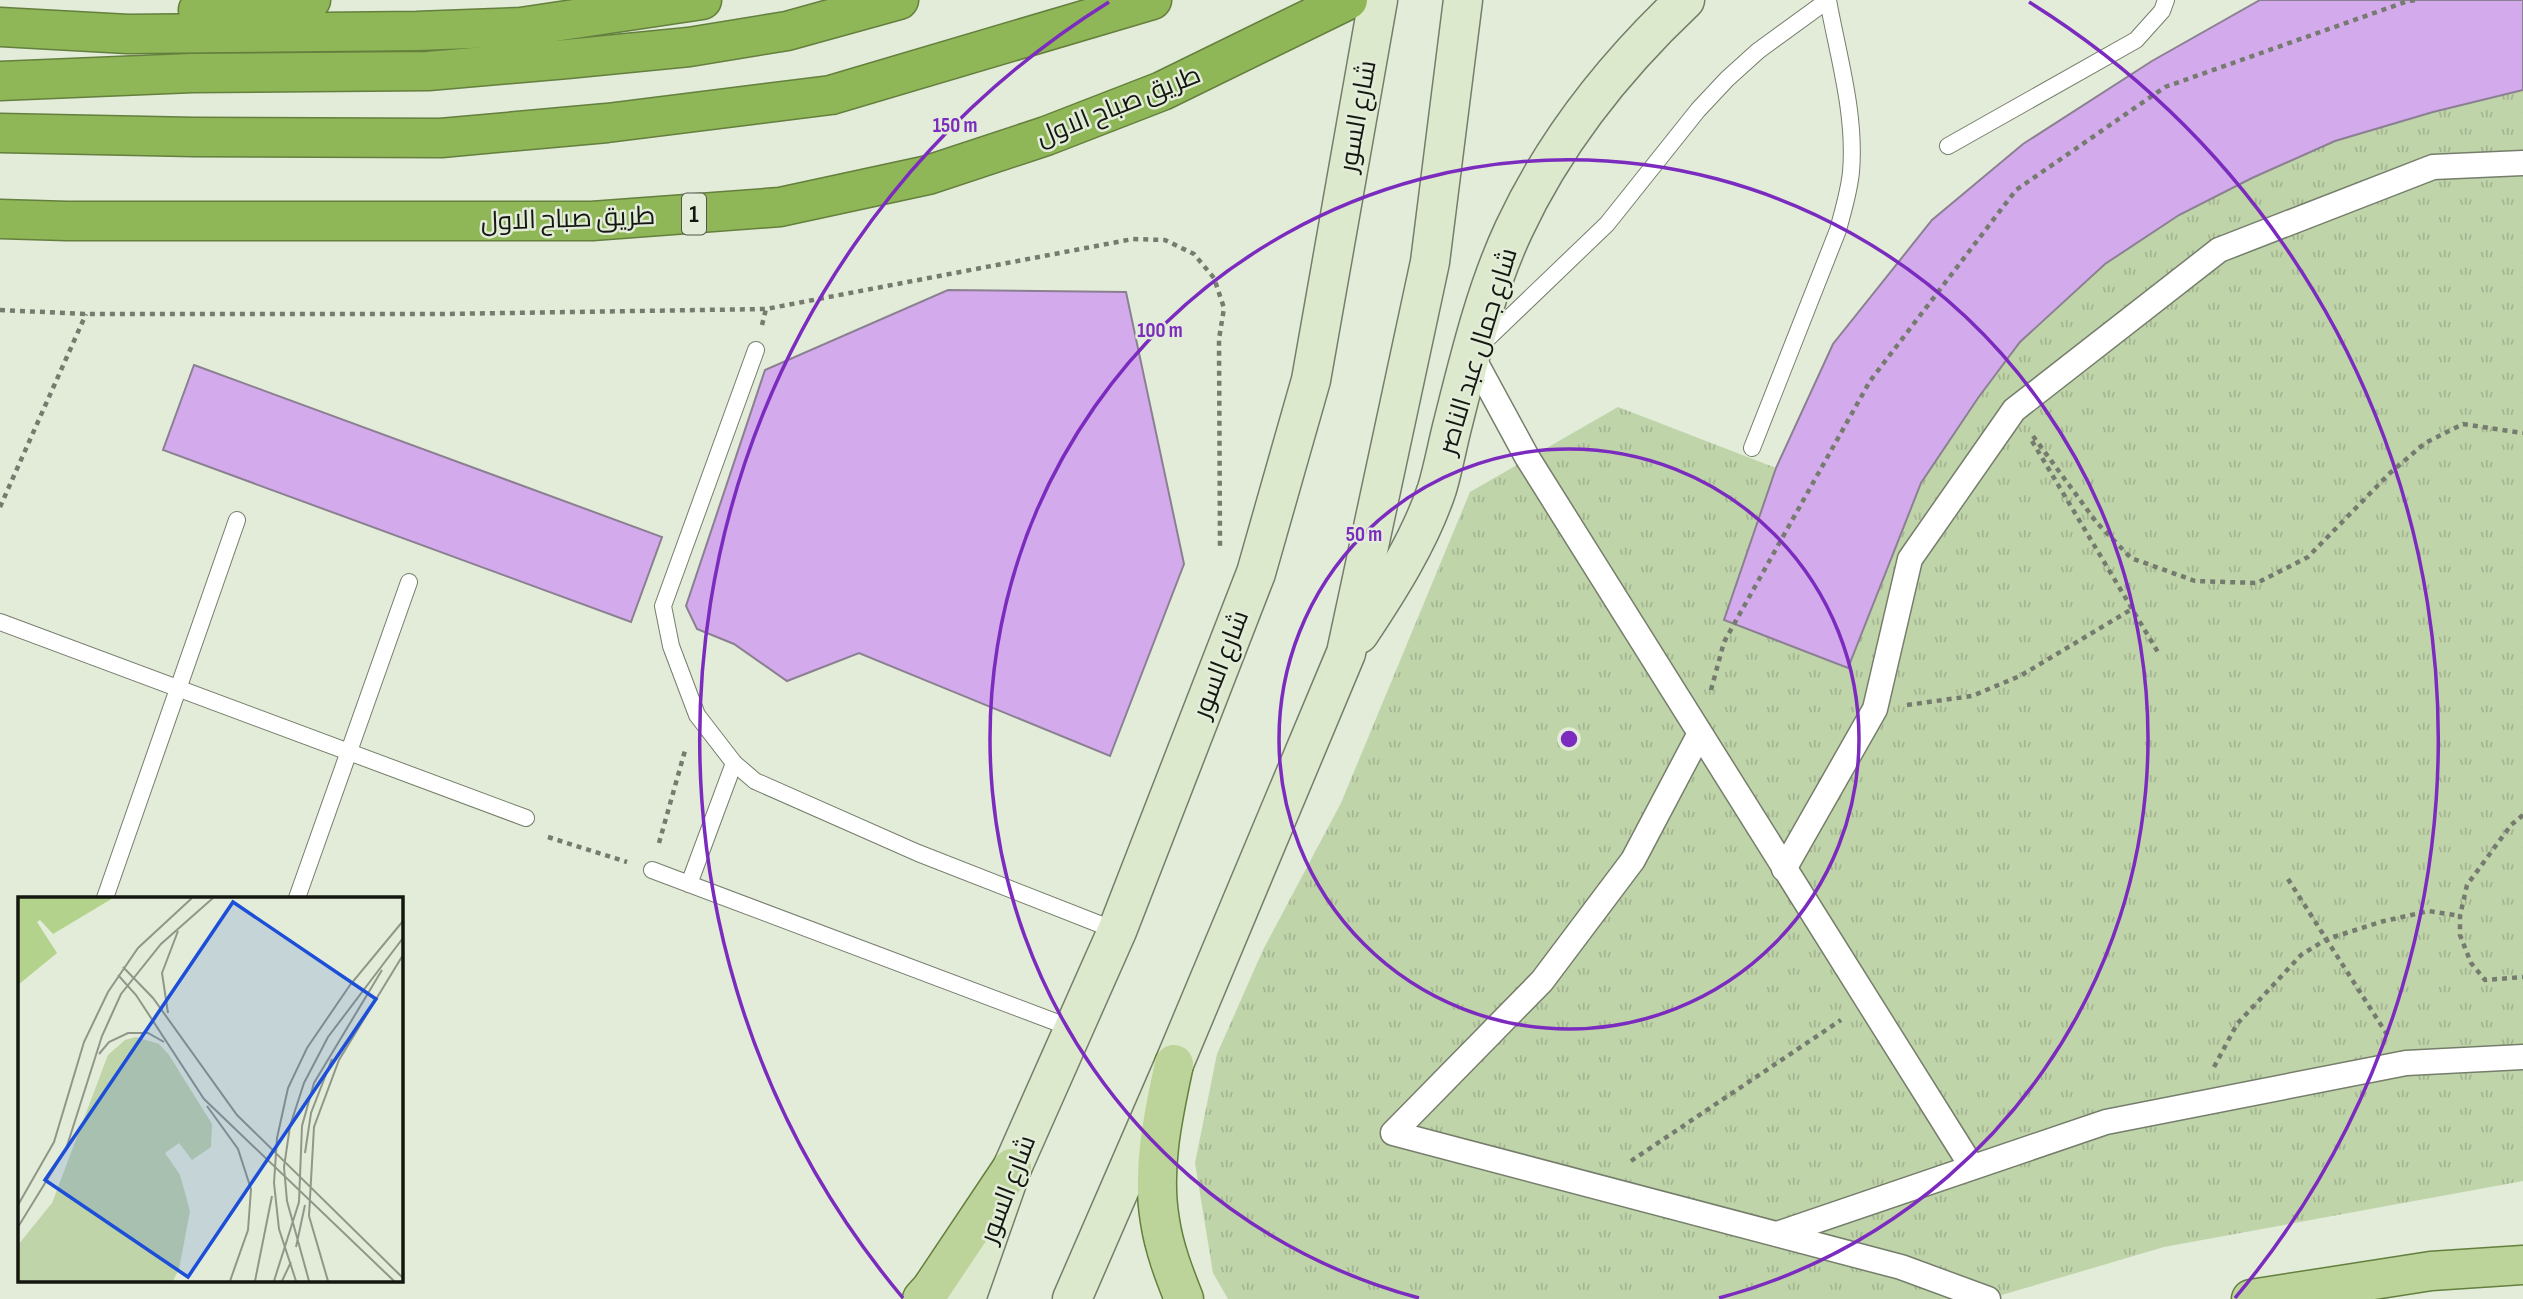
<svg xmlns="http://www.w3.org/2000/svg" width="2523" height="1299" font-family="'Sofia Sans Condensed',Cairo,sans-serif">
<defs>
<pattern id="park-tufts" width="24" height="20" patternUnits="userSpaceOnUse" patternTransform="scale(1.75)"><rect width="24" height="20" fill="#c0d4aa"/><path d="M3 7l-1-3M5 7V3M7 7l1-3M15 17l-1-3M17 17v-4M19 17l1-3" fill="none" stroke="#a4b591"/></pattern>
</defs>
<rect width="100%" height="100%" fill="#e2ecd8"/>
<path fill="url(#park-tufts)" d="M2523 90V1181L2164 1247 1988 1299H1228L1213 1273 1195 1163 1217 1054 1263 950 1341 803 1470 492 1618 407 1776 468 1724 620 1848 668 1921 483 1978 398 2020 342 2105 264 2179 215 2252 178 2335 141 2433 112Z"/>
<g fill="#d3aaeb" stroke="#8b8092" stroke-width="2">
<path d="M2260 0H2523V90L2433 112 2335 141 2252 178 2179 215 2105 264 2020 342 1978 398 1921 483 1848 668 1724 620 1776 468 1833 344 1932 220 2023 144 2152 61Z"/>
<path d="M948 290 1126 292 1184 564 1110 756 859 653 787 681 734 644 697 629 686 606 765 370Z"/>
<path d="M194 365 662 537 631 622 163 450Z"/>
</g>
<g fill="none" stroke-linecap="round" stroke-linejoin="round">
<g stroke="#757e6b" stroke-width="18">
<g id="service">
<path d="M1948 146 2136 40 2162 11 2166 0"/>
<path d="M1483 343 1607 224 1698 110 1727 79 1758 51 1828 0"/>
<path d="M756 350 663 606 671 646 697 715 734 763 755 781 918 853 1117 931"/>
<path d="M1752 448 1838 230C1843 211 1849 192 1851 172 1856 114 1838 56 1828 0"/>
<path d="M0 622 526 818"/>
<path d="M652 870 1074 1029"/>
<path d="M689 884 734 763"/>
<path d="M105 898 237 520"/>
<path d="M297 898 409 582"/>
</g>
</g>
<g stroke="#757e6b" stroke-width="27">
<g id="pedestrian">
<path d="M1471 354 1527 457 1972 1167"/>
<path d="M1699 735 1633 860 1542 981 1393 1133 1901 1267 1988 1299"/>
<path d="M1784 869 1875 709 1910 559 2014 410 2219 250 2433 167 2523 163"/>
<path d="M1777 1234 2106 1122 2406 1063 2523 1057"/>
</g>
</g>
<g stroke="#757e6b" stroke-width="41">
<g id="secondary">
<path d="M1359 634C1389 589 1420 540 1437 489 1443 469 1447 447 1452 427 1469 360 1485 291 1514 229 1554 143 1616 65 1685 0"/>
<path d="M966 1299 1012 1168 1117 931 1256 573 1311 380 1378 0"/>
<path d="M1072 1299 1174 1064 1346 653 1430 262 1463 0"/>
</g>
</g>
<g stroke="#647f3e" stroke-width="41">
<g id="primary">
<path d="M1174 1064C1163 1115 1151 1169 1160 1221 1164 1248 1174 1274 1184 1299"/>
<path d="M922 1299 931 1289 1012 1168"/>
<path d="M2251 1299 2431 1271 2523 1265"/>
</g>
</g>
<g stroke="#647f3e" stroke-width="41">
<g id="motorway">
<path d="M198 10 311 0"/>
<path d="M0 27 128 34 417 31 521 27 702 0"/>
<path d="M0 81 192 73 428 71 567 59 689 47 787 31 899 0"/>
<path d="M0 133 194 137 441 138 607 123 831 95 1152 0"/>
<path d="M0 219 67 221H592L780 207 928 175 1046 136 1162 91 1348 0"/>
</g>
</g>
<g stroke="#757b6e" stroke-width="4.5" stroke-dasharray="5 5" stroke-linecap="butt">
<path d="M0 310 86 314H443L766 309 1133 239 1165 240 1194 254 1214 278 1224 308 1219 339 1220 548"/>
<path d="M762 325 766 309"/>
<path d="M2033 436 2097 523 2131 558 2195 581 2257 583 2308 557 2390 473 2425 443 2463 424 2523 433"/>
<path d="M2032 441 2159 654"/>
<path d="M0 507 86 314"/>
<path d="M1711 690 1724 642 1870 381 2016 190 2165 87 2408 1 2419 0"/>
<path d="M1907 705 1972 696 2020 676 2132 609"/>
<path d="M2523 815 2511 825 2467 885 2460 916V935L2471 963 2485 980 2523 977"/>
<path d="M548 837 627 862"/>
<path d="M659 843 686 747"/>
<path d="M2288 879 2388 1036"/>
<path d="M2214 1067 2237 1024 2301 955 2327 939 2384 921 2429 911 2460 916"/>
<path d="M1631 1161 1841 1020"/>
</g>
<use href="#service" stroke="#fff" stroke-width="16"/>
<use href="#pedestrian" stroke="#fff" stroke-width="24"/>
<use href="#secondary" stroke="#dde9cd" stroke-width="38"/>
<use href="#primary" stroke="#bcd49a" stroke-width="38"/>
<use href="#motorway" stroke="#8fb757" stroke-width="38"/>
</g>
<g fill="none" stroke="#7b2cbf" stroke-width="3.5">
<circle cx="1569" cy="739" r="290"/>
<path d="M1419 1298A579 579 0 1 1 1719 1298"/>
<path d="M903 1298A869 869 0 0 1 1109 2M2029 2A869 869 0 0 1 2235 1298"/>
</g>
<g text-anchor="middle" stroke-width="5" stroke-linejoin="round" paint-order="stroke">
<rect fill="#e2ecd8" stroke="#52574c" stroke-width="2" x="682" y="193.5" width="24" height="41" rx="5"/>
<g font-size="24" font-weight="bold" fill="#141710">
<text x="694" y="222">1</text>
</g>
<g font-size="26" fill="#141710" stroke="#e2ecd8">
<text transform="translate(1118 105) rotate(-22)" y="9">طريق صباح الاول</text>
<text transform="translate(1357 116) rotate(-80)" y="9">شارع السور</text>
<text transform="translate(568 218) rotate(-2)" y="9">طريق صباح الاول</text>
<text transform="translate(1477 351) rotate(-73)" y="9">شارع جمال عبد الناصر</text>
<text transform="translate(1220 664) rotate(-69)" y="9">شارع السور</text>
<text transform="translate(1007 1189) rotate(-69)" y="9">شارع السور</text>
</g>
</g>
<g transform="translate(18 897)">
<rect width="385" height="385" fill="#e2ecd8"/>
<path d="M118 140 141 147 151 158 194 227 193 250 174 263 161 246 147 256 162 278 172 314 161 372 155 384H0V348L34 306 90 158 107 143Z" fill="#c0d4aa"/>
<path d="M0 1H95L35 37 22 23 19 25 39 56 0 88Z" fill="#b3d38c"/>
<path fill="none" stroke="#909788" stroke-width="2" d="M105 70 135 101 219 218 385 381M100 78 118 98 186 202 376 384M150 116 144 76 160 34M81 157 91 145 110 136H130L146 145M189 209 220 252 233 292 230 333 212 384M287 256 293 216 314 162M0 308 36 245 66 145 90 95 120 51 174 1M0 330 48 252 84 139 103 97 143 47 195 1M278 350 287 308M237 384 254 299M256 384 281 305 284 229 296 186 364 73M264 384 273 365M278 384 261 332 256 286 259 241 270 191 289 151 332 88 385 24M291 384 269 304 266 270 272 229 286 186 310 140 385 41M310 384 291 319 296 230 321 163 385 58"/>
<path fill="#1d4ed8" fill-opacity="0.15" stroke="#1d4ed8" stroke-width="3.5" d="M215 5 358 102 170 380 27 283Z"/>
<rect width="385" height="385" fill="none" stroke="#141710" stroke-width="3.5"/>
</g>
<circle cx="1569" cy="739" r="10" fill="#7b2cbf" stroke="#e2ecd8" stroke-width="3.5"/>
<g font-size="21" text-anchor="middle" font-weight="bold" fill="#7b2cbf" stroke="#e2ecd8" stroke-width="5" stroke-linejoin="round" paint-order="stroke">
<text x="955" y="132">150 m</text>
<text x="1160" y="337">100 m</text>
<text x="1364" y="541">50 m</text>
</g>
</svg>
